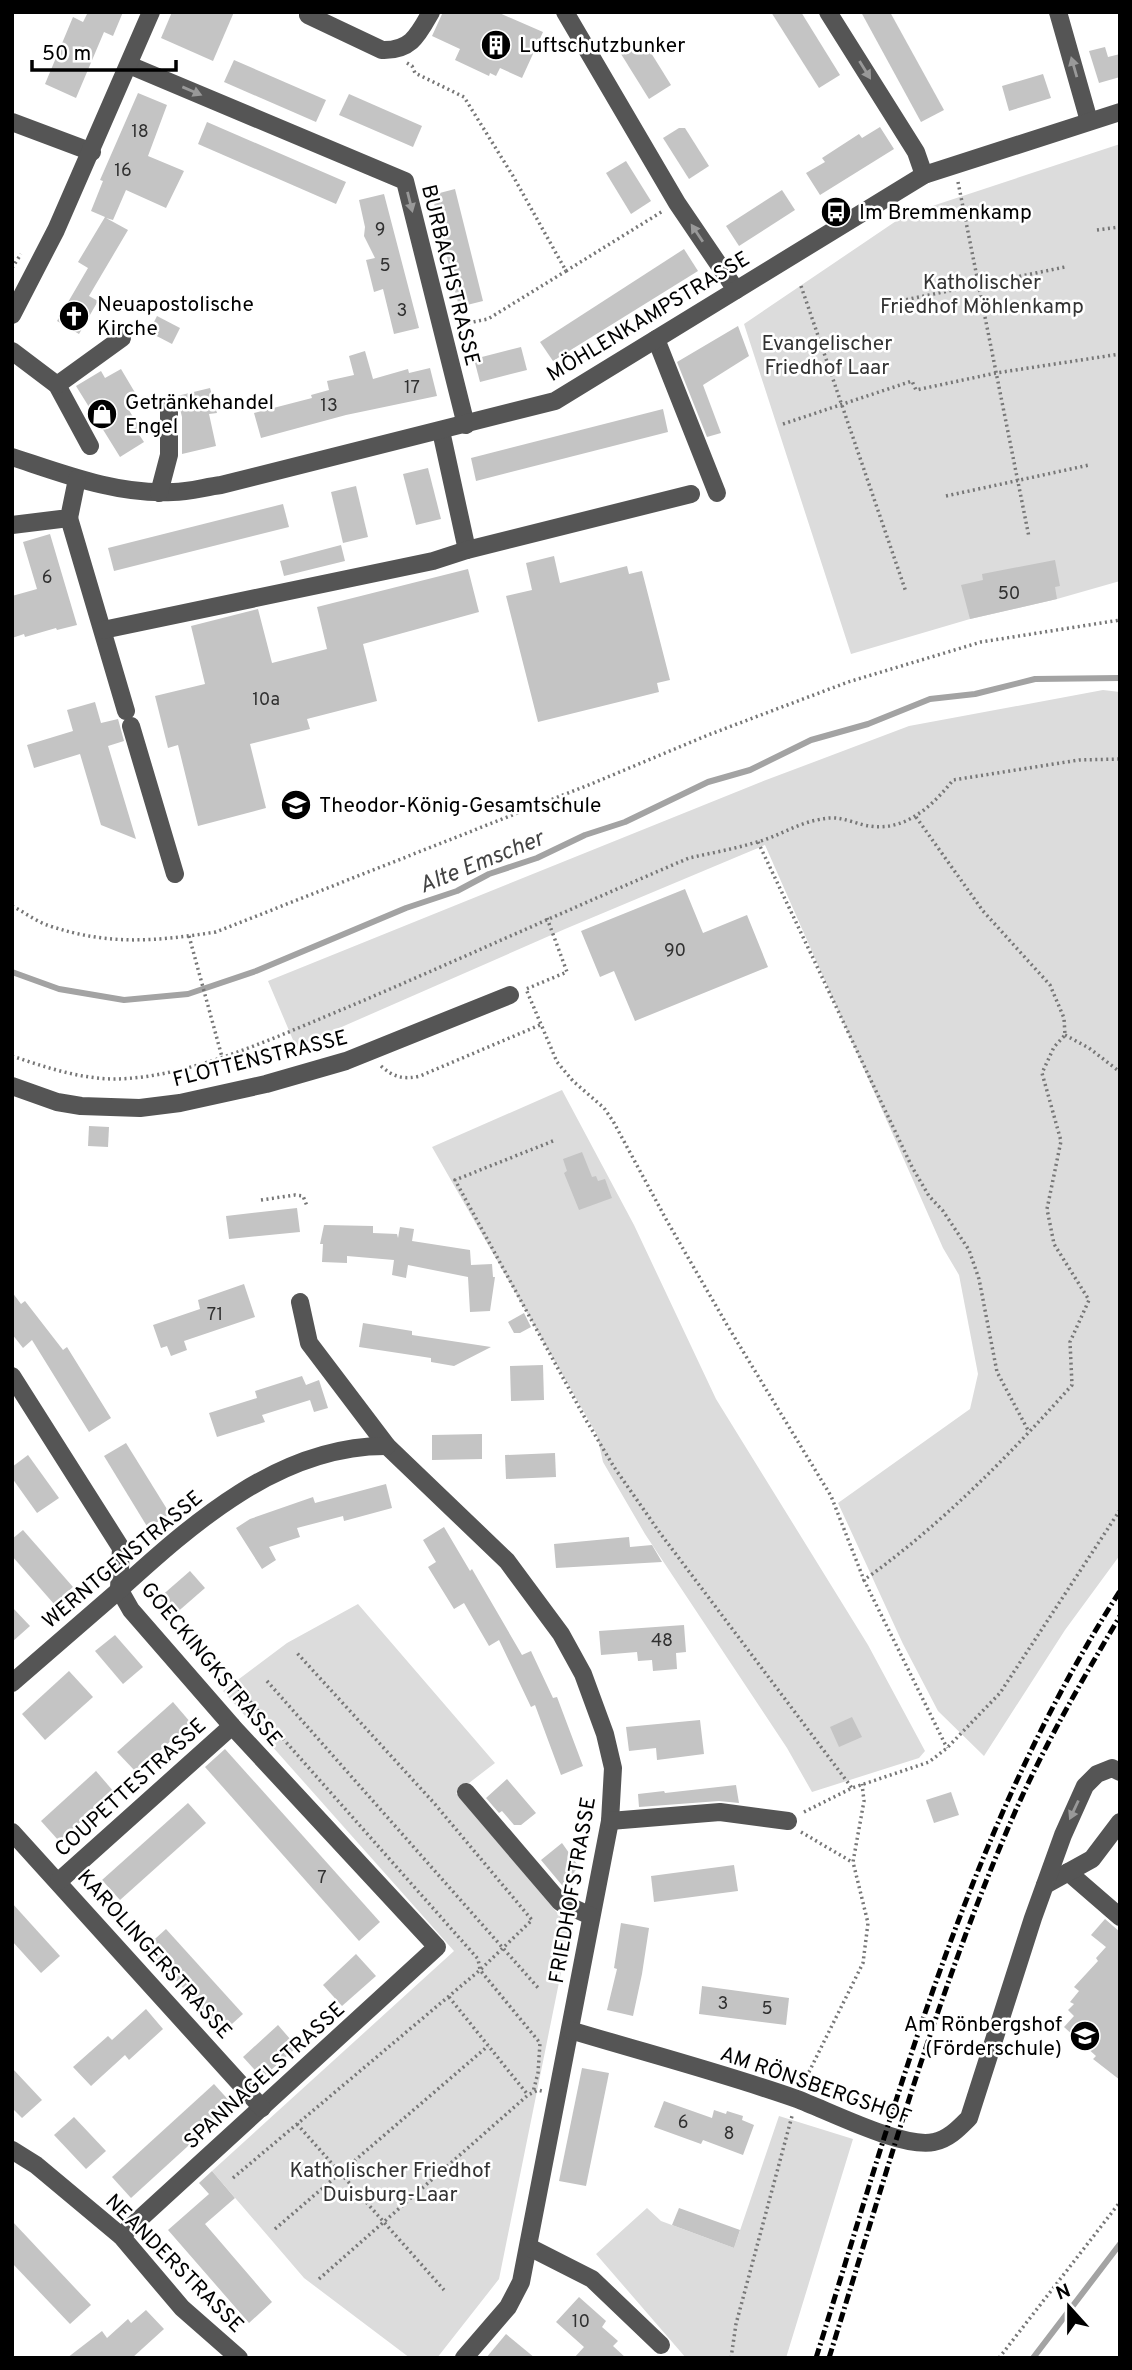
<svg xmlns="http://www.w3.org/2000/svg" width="1132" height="2370" font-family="Overpass,sans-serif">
<rect width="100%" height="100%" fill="#fff"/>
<g fill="#dcdcdc">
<path d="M1120 144V581L1057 599 970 619 851 654 744 324 905 215Z"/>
<path d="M1103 690 1120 692V1555L1065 1630 984 1756 938 1711 903 1644 838 1503 970 1409 978 1374 959 1275 943 1248 765 845 565 929 296 1047 268 981 761 782 909 726Z"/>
<path d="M562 1090 634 1225 716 1399 868 1645 925 1751 919 1758 812 1792 787 1748 645 1534 603 1462 597 1435 432 1147Z"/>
<path d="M358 1604 495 1763 456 1793 570 1928 499 2279 437 2358H410L304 2278 212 2171 454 1951 223 1691 287 1643Z"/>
<path d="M779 2116 853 2139 786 2358H686L596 2254 647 2208 661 2221 734 2248Z"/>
</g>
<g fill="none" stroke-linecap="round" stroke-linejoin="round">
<g stroke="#a3a3a3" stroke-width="6">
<path d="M12 972 59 989 124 1000 188 994 256 971 406 908 457 891 489 874 537 858 585 835 625 822 708 782 750 770 811 740 868 724 930 699 975 694 1035 679 1120 678"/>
<path d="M1033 2358 1120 2244"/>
</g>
</g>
<g fill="#c4c4c4">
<path d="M88 12H123L113 36 104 32 76 98 45 84 73 17 83 22Z"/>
<path d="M172 12H234L213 61 161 38Z"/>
<path d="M443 12H497L543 32 522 78 500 68 496 76 490 73 489 76 455 60 460 49 432 36Z"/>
<path d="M771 12H801L840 75 819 88Z"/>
<path d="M861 12H890L944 110 921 122Z"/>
<path d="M643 40 671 85 649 99 621 54Z"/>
<path d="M1105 47 1108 57 1120 54V77L1099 83 1089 51Z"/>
<path d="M234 60 326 100 316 122 224 82Z"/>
<path d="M1043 74 1051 98 1009 111 1002 86Z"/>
<path d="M138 93 167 105 148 156 184 171 166 208 126 190 113 220 106 218 128 230 89 296 98 301 79 334 57 321 88 268 78 262 105 217 91 211 103 181 100 180Z"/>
<path d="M349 94 422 126 413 147 339 115Z"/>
<path d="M207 122 346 182 336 204 198 144Z"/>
<path d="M880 127 894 149 820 195 806 173 825 162 822 158 859 134 862 138Z"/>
<path d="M679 128H685L709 166 689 179 663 138Z"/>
<path d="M626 161 651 201 631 214 606 173Z"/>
<path d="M455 189 483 301 459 307 432 195Z"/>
<path d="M782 190 795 210 739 246 726 226Z"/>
<path d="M384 194 419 328 394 334 383 289 374 292 366 260 375 258 364 236 365 227 359 200Z"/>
<path d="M684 249 698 271 553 361 540 342Z"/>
<path d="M157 316 180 328 172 344 149 332Z"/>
<path d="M738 326 749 356 703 385 721 433 707 437 677 362Z"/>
<path d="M521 347 527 370 480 382 474 359Z"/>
<path d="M365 351 373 379 408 369 409 373 430 368 437 396 346 415 261 438 254 413 312 398 311 395 329 390 327 381 354 375 349 356Z"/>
<path d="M121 369 137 396 125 404 142 431 138 433 144 442 120 457 76 386 101 371 105 378Z"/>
<path d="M210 388 217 413 209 414 216 446 182 454V417L177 396Z"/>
<path d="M663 409 668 432 476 481 471 458Z"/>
<path d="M428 468 441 519 416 525 403 474Z"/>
<path d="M356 486 368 537 343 543 331 492Z"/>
<path d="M283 504 289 527 114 571 108 548Z"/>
<path d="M50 534 77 625 57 630 56 628 25 637 24 634 12 638V596L37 589 23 542Z"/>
<path d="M341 545 345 561 284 576 280 561Z"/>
<path d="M554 556 560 583 627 566 629 574 642 571 670 680 657 683 659 692 538 722 506 596 532 590 526 563Z"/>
<path d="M1055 560 1060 586 1055 587 1057 599 970 619 961 585 983 580 982 574Z"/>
<path d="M468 569 479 612 363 644 377 701 307 719 310 729 250 744 266 808 198 826 178 745 168 748 155 696 205 684 191 626 258 609 272 663 327 649 317 607Z"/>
<path d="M95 702 101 723 118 719 124 741 108 746 136 839 101 825 80 754 34 768 27 745 73 731 67 710Z"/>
<path d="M685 889 703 933 747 915 768 967 635 1021 614 971 600 977 581 931Z"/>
<path d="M89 1126 109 1127 108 1147 88 1146Z"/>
<path d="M582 1152 592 1177 596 1176 598 1181 605 1179 612 1198 579 1210 564 1173 567 1171 563 1159Z"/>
<path d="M297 1208 300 1232 229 1239 226 1216Z"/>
<path d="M324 1225 373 1226V1233L397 1234 398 1238 400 1227 414 1229 412 1241 470 1250 471 1265 492 1264 493 1277H495L490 1311 470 1312 468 1277 408 1265 406 1278 392 1275 394 1260 347 1256V1263L322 1262 323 1244H320Z"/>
<path d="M244 1284 255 1317 184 1341 187 1350 171 1356 167 1346 161 1348 153 1325 200 1309 198 1300Z"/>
<path d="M12 1292 21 1304 25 1301 63 1350 67 1347 111 1418 89 1432 32 1340 23 1348 12 1334Z"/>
<path d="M524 1313 531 1327 520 1333H514L508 1322Z"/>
<path d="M363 1323 412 1331V1335L491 1347 454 1366 431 1362V1358L359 1347Z"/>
<path d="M543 1365 544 1400 511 1401 510 1366Z"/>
<path d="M302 1376 306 1385 319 1380 328 1408 314 1412 310 1400 262 1415 265 1422 217 1437 209 1413 257 1398 255 1391Z"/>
<path d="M482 1434V1459L432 1460V1435Z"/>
<path d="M126 1443 170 1514 148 1528 104 1456Z"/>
<path d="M555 1453 556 1477 506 1479 505 1455Z"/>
<path d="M28 1455 59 1498 37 1513 12 1478V1467Z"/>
<path d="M386 1484 392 1508 344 1521 343 1516 297 1528 300 1537 269 1547 276 1560 262 1569 236 1528 250 1519 313 1497 315 1503Z"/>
<path d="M444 1527 470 1571 472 1569 522 1655 531 1651 553 1698 557 1697 583 1766 561 1775 535 1705 531 1707 499 1640 489 1646 464 1603 454 1609 428 1567 436 1562 423 1540Z"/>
<path d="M23 1530 73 1587 54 1604 12 1556V1539Z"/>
<path d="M629 1537 630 1547 652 1545 662 1562 556 1568 554 1544Z"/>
<path d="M190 1571 205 1588 174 1615 159 1598Z"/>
<path d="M12 1607 30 1626 12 1642Z"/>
<path d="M684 1625 686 1652 676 1653 677 1669 653 1671 652 1660 638 1661 637 1652 601 1655 599 1631Z"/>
<path d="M115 1635 143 1667 123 1684 95 1651Z"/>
<path d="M69 1671 93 1697 45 1740 22 1714Z"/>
<path d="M173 1702 191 1723 136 1772 117 1752Z"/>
<path d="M852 1717 862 1737 839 1747 830 1727Z"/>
<path d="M700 1720 704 1754 657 1760 656 1748 629 1751 626 1727Z"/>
<path d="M225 1749 380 1922 359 1941 205 1767Z"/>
<path d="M96 1771 114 1792 59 1841 41 1821Z"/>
<path d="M507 1779 536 1813 521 1825H514L502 1811 499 1813 486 1798Z"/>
<path d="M736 1785 739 1803 719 1801 639 1807 638 1794 664 1791 665 1793Z"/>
<path d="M951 1792 959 1815 934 1823 926 1800Z"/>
<path d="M188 1803 206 1823 120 1900 102 1880Z"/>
<path d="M562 1843 579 1867 574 1872 579 1879 566 1890 541 1860Z"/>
<path d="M734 1865 738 1891 654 1902 651 1876Z"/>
<path d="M12 1903 60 1956 41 1973 12 1941Z"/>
<path d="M1105 1919 1120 1932V2080L1093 2059 1096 2056 1064 2027 1074 2016 1068 2010 1074 2004 1070 2002 1079 1991 1074 1987 1098 1961 1096 1958 1106 1947 1091 1935Z"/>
<path d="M621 1923 649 1928 642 1974 633 2016 607 2010 617 1969 614 1968Z"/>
<path d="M166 1929 243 2014 223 2032 146 1947Z"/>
<path d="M356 1954 376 1976 342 2006 323 1985Z"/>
<path d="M702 1986 789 1998 786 2025 699 2014Z"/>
<path d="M146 2009 163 2029 129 2060 125 2055 91 2086 73 2067 108 2036 112 2040Z"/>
<path d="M278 2025 297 2047 262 2078 243 2057Z"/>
<path d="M12 2068 42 2100 22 2118 12 2108Z"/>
<path d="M582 2068 609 2073 586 2186 559 2181Z"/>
<path d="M214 2084 233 2105 131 2198 112 2177Z"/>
<path d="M664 2101 712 2118 714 2110 726 2114 727 2111 743 2116 742 2120 754 2125 743 2155 703 2140 701 2144 654 2127Z"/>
<path d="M74 2117 106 2151 86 2169 54 2135Z"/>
<path d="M212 2171 235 2198 205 2224 272 2302 249 2323 168 2230 209 2194 199 2183Z"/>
<path d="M679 2208 740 2230 734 2248 672 2225Z"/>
<path d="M12 2221 91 2305 70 2324 12 2263Z"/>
<path d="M579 2297 606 2321 602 2327 618 2341 613 2346 626 2358H574L584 2347 556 2322Z"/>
<path d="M146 2310 164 2329 132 2358H67L102 2331 107 2338 128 2319 131 2323Z"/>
<path d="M506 2334 535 2358H486Z"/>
</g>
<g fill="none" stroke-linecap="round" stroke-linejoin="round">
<g stroke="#777" stroke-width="3.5" stroke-dasharray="2 3.5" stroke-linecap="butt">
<path d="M407 63 412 66 415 73 464 97 513 176 566 271 488 319 458 325"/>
<path d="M958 182 1029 537"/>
<path d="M1097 230 1120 227"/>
<path d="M12 268 21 254"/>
<path d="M566 271 663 211"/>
<path d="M801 286 906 592"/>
<path d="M890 303 1065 267"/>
<path d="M783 424 912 381 916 390 996 373 1120 354"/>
<path d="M946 496 1089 465"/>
<path d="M916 817 983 911 1050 985 1064 1018 1065 1035 1054 1047 1042 1073 1061 1141 1047 1209 1054 1244 1089 1300 1070 1342 1072 1385C1009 1456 941 1525 864 1580L947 1748"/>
<path d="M758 842 912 1167 929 1196 943 1211 969 1250 979 1279 997 1372 1029 1432"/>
<path d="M12 906C24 912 37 922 50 926 110 946 156 941 216 932L591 784 708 735 848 682 981 642 1120 620"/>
<path d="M547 918 567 972 526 989 557 1062 573 1081 604 1108 613 1121 667 1221 727 1325 831 1496 864 1580"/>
<path d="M189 936 222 1057"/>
<path d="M1065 1035 1089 1048 1120 1072"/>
<path d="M12 1056C45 1067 80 1079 115 1079 192 1078 282 1034 353 1005 465 957 576 906 689 858 711 853 734 849 757 842 777 837 796 824 817 820 837 815 845 820 864 825 902 834 931 808 953 780L1079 760 1120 759"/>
<path d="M381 1066C393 1077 404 1080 420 1076L540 1025"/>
<path d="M553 1141 455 1180 586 1420 614 1467 660 1533 852 1788"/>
<path d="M261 1200 295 1195 303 1196 307 1206"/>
<path d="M267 1681 540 1990"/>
<path d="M239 1689 478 1959 480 1970 540 2043 538 2073 533 2092"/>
<path d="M804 1812 852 1788 929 1762 947 1748 1000 1693 1120 1510"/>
<path d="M801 1832 852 1862"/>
<path d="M449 1997 528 2095"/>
<path d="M804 2082 863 1963 868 1923 853 1862 864 1801 862 1784"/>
<path d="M297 2124 444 2290"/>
<path d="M233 2178 480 1970 532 1920 434 1803 297 1653"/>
<path d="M275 2229 488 2046"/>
<path d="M319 2279 528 2095 538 2090 542 2091"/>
<path d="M731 2358 736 2324 792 2116"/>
<path d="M999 2358 1120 2202"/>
</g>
<g stroke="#555" stroke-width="18">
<path d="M565 12 677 203 736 290"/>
<path d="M828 12 916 152 924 175"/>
<path d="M1058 12 1089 121"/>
<path d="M308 15 382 50C411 51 418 35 431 12"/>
<path d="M129 65 405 181 466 425"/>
<path d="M12 122 92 152"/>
<path d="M12 315 56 230 151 12"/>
<path d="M656 339 717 493"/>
<path d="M12 351 57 385 90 446"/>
<path d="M57 385 122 338"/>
<path d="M441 431 467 550"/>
<path d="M12 457C64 474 117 495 173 492 189 492 205 487 221 485L555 401 924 175 1120 112"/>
<path d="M159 493 169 455V408"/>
<path d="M69 518 126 711"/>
<path d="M12 525 69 518 77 479"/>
<path d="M103 630 433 561 467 550 691 494"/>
<path d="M131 726 175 874"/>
<path d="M12 1086 57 1102 81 1106 140 1108 180 1103 266 1084 346 1061 510 995"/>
<path d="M300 1302 309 1343 387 1446 507 1561 561 1634 583 1674 605 1734 613 1768 610 1821 521 2282 508 2307 464 2358"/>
<path d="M12 1376 121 1548 119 1589 131 1610 232 1726 437 1947 121 2236"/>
<path d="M12 1683C47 1653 82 1622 117 1592 192 1524 279 1445 387 1446"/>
<path d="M466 1792 560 1902 591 1916"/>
<path d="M610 1821 720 1812 788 1821"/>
<path d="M12 1832 262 2108"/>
<path d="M1068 1872 1120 1917"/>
<path d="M59 1881 232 1726"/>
<path d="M1045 1885 1092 1859 1120 1822"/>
<path d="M570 2030C646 2053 723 2073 797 2099 829 2111 903 2149 934 2142 949 2139 959 2128 969 2118L1033 1918 1063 1835 1085 1786 1097 1774 1112 1768 1120 1772"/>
<path d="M12 2150 36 2165 121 2236 182 2308 239 2358"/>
<path d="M529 2247 592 2279 661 2345"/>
</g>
<g stroke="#000" stroke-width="5" stroke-dasharray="10 3.5 2 3.5" stroke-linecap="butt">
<path d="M816 2358C898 2096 970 1824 1120 1591"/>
<path d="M829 2358C886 2175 938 1988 1015 1812 1045 1744 1082 1680 1120 1616"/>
</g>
</g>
<defs><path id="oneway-solid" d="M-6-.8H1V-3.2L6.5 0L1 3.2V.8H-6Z" transform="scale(1.75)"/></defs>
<g fill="#999">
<use href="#oneway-solid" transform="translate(1074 67) rotate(-106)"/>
<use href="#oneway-solid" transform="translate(865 70) rotate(58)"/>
<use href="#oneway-solid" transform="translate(192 91) rotate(23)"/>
<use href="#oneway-solid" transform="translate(410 202) rotate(76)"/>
<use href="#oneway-solid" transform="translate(697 233) rotate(-124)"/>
<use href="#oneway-solid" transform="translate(1074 1810) rotate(115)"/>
</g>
<defs>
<g id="building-disc" transform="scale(1.575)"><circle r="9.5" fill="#000" stroke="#fff"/><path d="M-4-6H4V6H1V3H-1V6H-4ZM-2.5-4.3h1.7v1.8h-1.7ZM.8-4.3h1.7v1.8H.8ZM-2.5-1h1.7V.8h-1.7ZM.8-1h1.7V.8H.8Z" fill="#fff"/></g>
<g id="bus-disc" transform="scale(1.575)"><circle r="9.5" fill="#000" stroke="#fff"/><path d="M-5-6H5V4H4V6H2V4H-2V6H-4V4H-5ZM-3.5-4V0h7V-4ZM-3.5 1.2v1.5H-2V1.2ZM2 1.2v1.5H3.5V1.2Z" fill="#fff"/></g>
<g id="church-disc" transform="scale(1.575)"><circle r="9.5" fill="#000" stroke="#fff"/><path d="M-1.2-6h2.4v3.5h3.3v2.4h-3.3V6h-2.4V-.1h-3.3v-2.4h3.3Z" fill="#fff"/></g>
<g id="shop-disc" transform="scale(1.575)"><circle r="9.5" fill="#000" stroke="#fff"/><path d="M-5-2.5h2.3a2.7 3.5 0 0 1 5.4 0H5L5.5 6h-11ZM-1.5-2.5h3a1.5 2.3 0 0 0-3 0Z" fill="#fff"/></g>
<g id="school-disc" transform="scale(1.575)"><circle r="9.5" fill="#000" stroke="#fff"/><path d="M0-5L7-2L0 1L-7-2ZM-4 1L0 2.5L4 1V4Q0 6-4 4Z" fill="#fff"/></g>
</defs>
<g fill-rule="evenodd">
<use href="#building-disc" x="496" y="45"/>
<use href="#bus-disc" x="836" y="212"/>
<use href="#church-disc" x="74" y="316"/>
<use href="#shop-disc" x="102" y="414"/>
<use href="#school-disc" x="296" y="805"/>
<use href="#school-disc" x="1085" y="2036"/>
</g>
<g text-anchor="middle" stroke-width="5" stroke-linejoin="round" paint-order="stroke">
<g font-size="18" fill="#313131">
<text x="140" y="137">18</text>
<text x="123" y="176">16</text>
<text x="380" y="235">9</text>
<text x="385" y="271">5</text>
<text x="402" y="316">3</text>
<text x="412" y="393">17</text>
<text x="329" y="411">13</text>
<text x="47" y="583">6</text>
<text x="1009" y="599">50</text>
<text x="266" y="705">10a</text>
<text x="675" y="956">90</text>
<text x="215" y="1320">71</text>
<text x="662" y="1646">48</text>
<text x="322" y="1883">7</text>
<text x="723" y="2009">3</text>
<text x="767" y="2014">5</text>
<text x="683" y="2128">6</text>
<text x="729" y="2139">8</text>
<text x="581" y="2327">10</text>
</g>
<g font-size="21" fill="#000" stroke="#fff" text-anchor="start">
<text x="519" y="52">Luftschutzbunker</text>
<text x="859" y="219">Im Bremmenkamp</text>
<text x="97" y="311">Neuapostolische<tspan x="97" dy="24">Kirche</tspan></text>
<text x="125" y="409">Getränkehandel<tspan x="125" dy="24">Engel</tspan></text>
<text x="319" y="812">Theodor-König-Gesamtschule</text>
<text x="1062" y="2031" text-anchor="end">Am Rönbergshof<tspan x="1062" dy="24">(Förderschule)</tspan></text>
</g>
<g font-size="21" fill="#000" stroke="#fff">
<text transform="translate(451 275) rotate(76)" y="7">BURBACHSTRASSE</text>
<text transform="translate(648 316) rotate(-31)" y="7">MÖHLENKAMPSTRASSE</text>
<text transform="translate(260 1058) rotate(-14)" y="7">FLOTTENSTRASSE</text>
<text transform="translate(122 1559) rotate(-40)" y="7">WERNTGENSTRASSE</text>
<text transform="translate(212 1664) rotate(50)" y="7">GOECKINGKSTRASSE</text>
<text transform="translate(130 1787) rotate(-42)" y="7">COUPETTESTRASSE</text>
<text transform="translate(572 1890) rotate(-80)" y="7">FRIEDHOFSTRASSE</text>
<text transform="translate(155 1954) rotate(48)" y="7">KAROLINGERSTRASSE</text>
<text transform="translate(264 2075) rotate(-42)" y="7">SPANNAGELSTRASSE</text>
<text transform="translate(816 2085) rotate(19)" y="7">AM RÖNSBERGSHOF</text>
<text transform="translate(175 2263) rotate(45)" y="7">NEANDERSTRASSE</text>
</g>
<g font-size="21" fill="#333" stroke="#fff">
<text x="982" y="289">Katholischer<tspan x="982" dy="24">Friedhof Möhlenkamp</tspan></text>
<text x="827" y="350">Evangelischer<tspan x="827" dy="24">Friedhof Laar</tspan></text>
<text x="390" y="2177">Katholischer Friedhof<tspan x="390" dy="24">Duisburg-Laar</tspan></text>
</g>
<g font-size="23" font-style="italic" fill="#444" stroke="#fff">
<text transform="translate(481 861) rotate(-22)" y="8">Alte Emscher</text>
</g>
</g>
<rect width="1132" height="2370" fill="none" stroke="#000000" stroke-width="28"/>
<g transform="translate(1069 2307) rotate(339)" stroke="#ffffff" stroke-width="5" paint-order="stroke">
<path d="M0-5L12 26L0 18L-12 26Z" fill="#000000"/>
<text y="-10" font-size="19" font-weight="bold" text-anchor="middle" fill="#000000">N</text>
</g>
<path d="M32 60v10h144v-10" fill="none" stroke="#000000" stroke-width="3.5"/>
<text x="42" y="60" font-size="21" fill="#000000" stroke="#ffffff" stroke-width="5" paint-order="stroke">50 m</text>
</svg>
